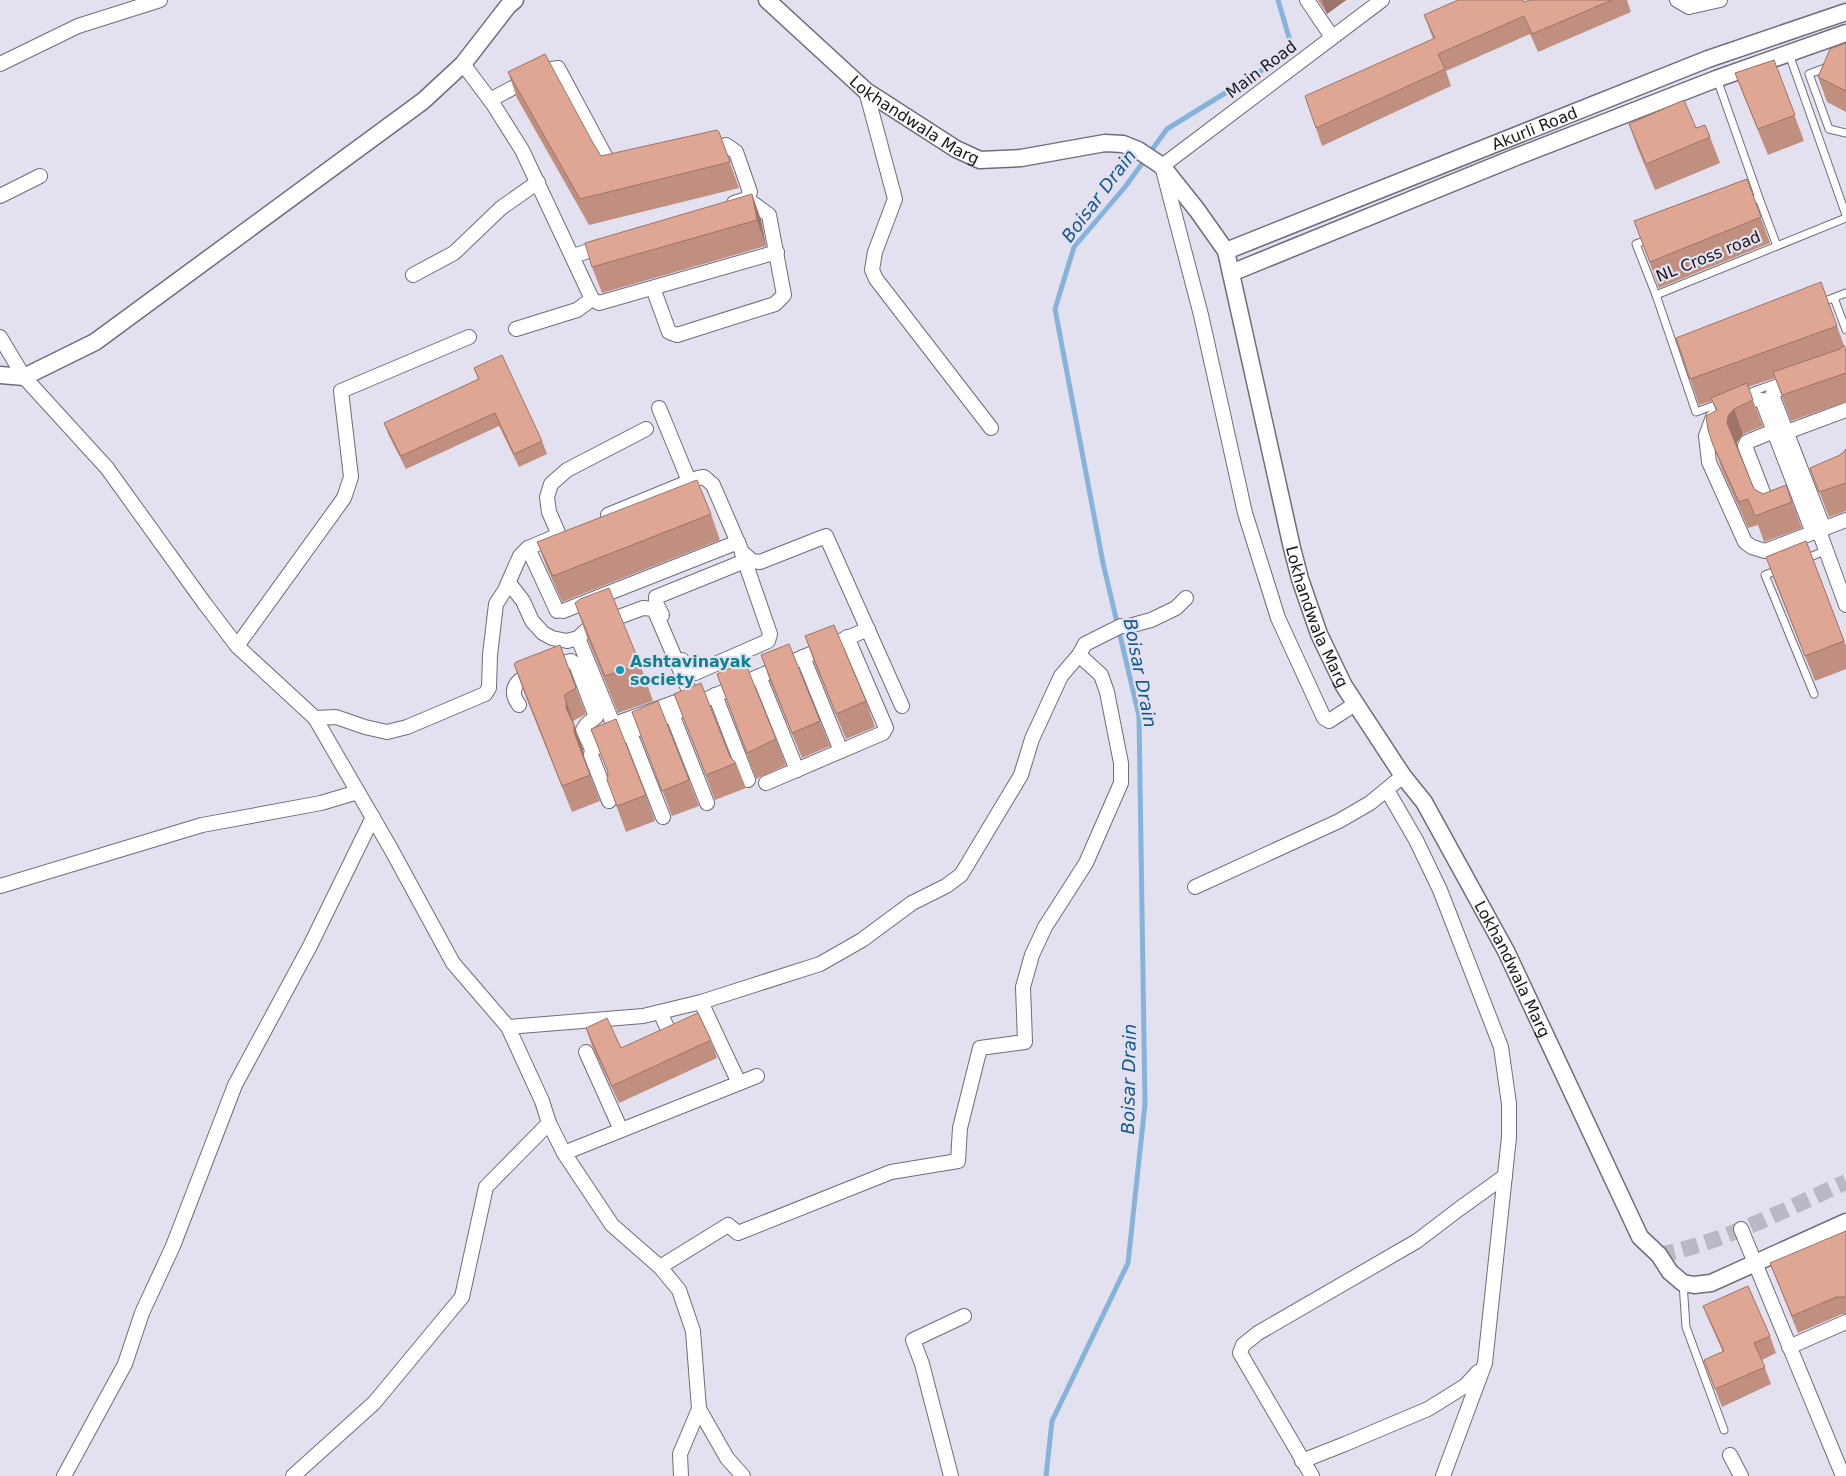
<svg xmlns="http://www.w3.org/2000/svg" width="1846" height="1476" font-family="'DejaVu Sans',sans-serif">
<rect width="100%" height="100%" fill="#e3e0f0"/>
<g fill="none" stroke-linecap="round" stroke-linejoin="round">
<path stroke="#86b3da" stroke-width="5" d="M1046 1476 1052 1421 1128 1263 1145 1104 1139 716 1103 563 1055 309 1074 247 1125 187 1167 129 1293 51 1278 0"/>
<path stroke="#bbb8c6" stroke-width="16" stroke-dasharray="16 8" stroke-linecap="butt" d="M1659 1255C1725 1242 1786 1209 1846 1182"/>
<g stroke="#6f6d7a" stroke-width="9">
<g id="service">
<path d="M1789 54 1846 215"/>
<path d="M1846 60 1809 74 1829 129 1846 133"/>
<path d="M1717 79 1759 198"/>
<path d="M1746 203 1759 198 1777 246"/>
<path d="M1649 239 1636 244 1656 295 1696 412 1721 403"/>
<path d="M1656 295 1846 218"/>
<path d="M1834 298 1846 330"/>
<path d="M1820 303 1846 293"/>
<path d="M1743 395 1785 380"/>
<path d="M1805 559 1827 550"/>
<path d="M1778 570 1765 575 1814 694"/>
<path d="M1683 1283 1686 1327 1724 1430"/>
</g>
</g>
<g stroke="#6f6d7a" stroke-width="16">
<g id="minor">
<path d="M1307 0 1332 37"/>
<path d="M1677 0 1689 7 1720 0"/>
<path d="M0 64 78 26 160 0"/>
<path d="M463 64 493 104 522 150 592 299 599 303 777 252"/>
<path d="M866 91 895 199 875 252 872 270 876 279 991 428"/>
<path d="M490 100 546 70 558 68 610 165 616 166"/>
<path d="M708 149 726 145 736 152 750 192 747 199 734 203"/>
<path d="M0 196 40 176"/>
<path d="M573 256 604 246"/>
<path d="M413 275 454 253 501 208 538 182"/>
<path d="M653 288 669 332 677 335 775 304 784 295 769 215 747 199"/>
<path d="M516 329 577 310 592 299"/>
<path d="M0 337 24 377 107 468 205 604 237 646 315 718 391 849 453 963 508 1027 542 1101 549 1123 564 1153 612 1225 660 1267 679 1290 693 1331 699 1409 680 1454 681 1476"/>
<path d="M1796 384 1777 390 1772 395 1824 529"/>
<path d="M1736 407 1757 399 1762 400 1813 533"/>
<path d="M659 408 689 481"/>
<path d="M1716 415 1713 417 1706 436 1709 462 1745 542 1752 547 1765 551 1846 520"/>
<path d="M1787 432 1846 410"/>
<path d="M1772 510 1769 508 1745 446 1747 442 1774 431"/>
<path d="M608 515 698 478 704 477 713 485 742 552 752 561 760 562 826 536 902 706"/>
<path d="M1819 531 1846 605"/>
<path d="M559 535 549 512 547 497 551 484 567 470 646 429"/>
<path d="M528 548 557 611"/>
<path d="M509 583 523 601 532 621 543 633 552 638 567 641 578 638 589 628 643 608 654 609 690 693 687 698 617 723 612 721 578 638"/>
<path d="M563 611 738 542"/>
<path d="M662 615 656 603V597L745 561"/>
<path d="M237 646 344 498 351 477 341 391 469 337"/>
<path d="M803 657 841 751"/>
<path d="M682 660 688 672 695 673 768 641 770 634 742 553"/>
<path d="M759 676 797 770"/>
<path d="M715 695 748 780"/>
<path d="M1355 704 1329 721 1324 718 1278 618 1245 513 1201 315 1162 166 1382 0"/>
<path d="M519 705C517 702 514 698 514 694 511 673 555 666 571 661L576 664 596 717 587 724 583 730 592 749"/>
<path d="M672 714 707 803"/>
<path d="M315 718 336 717 365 727 387 732 407 727 485 694 489 688 490 655 496 604 505 590 520 556 528 548 554 537"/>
<path d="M630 733 663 817"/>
<path d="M766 783 883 733 886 728 847 637"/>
<path d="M1387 790 1416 840 1440 890 1501 1047 1509 1104V1137L1485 1363 1443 1476"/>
<path d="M609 801 591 755 592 749 868 629"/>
<path d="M0 886 202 825 321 803 358 792"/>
<path d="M1195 887 1339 821 1370 803 1403 776"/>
<path d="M701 1002 739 1083"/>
<path d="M660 1012 670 1034"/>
<path d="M508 1027 643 1016 701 1002 820 964 862 940 912 903 946 886 961 875 1021 775 1032 739 1061 676 1079 655 1085 644 1121 626H1129L1151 620 1176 608 1186 598"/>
<path d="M586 1052 621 1130"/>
<path d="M564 1153 757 1076"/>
<path d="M1741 1229 1843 1476"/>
<path d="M660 1267 728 1225 738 1233 891 1172 958 1161 960 1128 980 1048 1025 1042 1023 987 1032 955 1045 927 1086 863 1121 783V763L1107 692 1101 675 1079 655"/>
<path d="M1789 1347 1846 1322"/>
<path d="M699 1409 727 1458 743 1476"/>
<path d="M1730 1455 1741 1476"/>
<path d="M1302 1461 1345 1444 1428 1409 1465 1386 1478 1372"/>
<path d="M64 1476 125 1364 142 1313 173 1246 235 1085 310 946 373 817"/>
<path d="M293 1476 374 1403 462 1297 486 1187 549 1123"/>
<path d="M951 1476 922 1364 913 1340 964 1316"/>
<path d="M1312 1476 1240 1353 1243 1345 1258 1333 1417 1241 1459 1209 1505 1176"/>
</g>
</g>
<g stroke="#6f6d7a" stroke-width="19">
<g id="tertiary">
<path id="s1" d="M767 0 866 91 956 149 980 160 1021 158 1105 143 1123 144 1138 150 1162 166 1197 210 1226 251 1292 548 1300 579 1319 634 1344 686 1403 776 1424 802 1506 951 1640 1237 1659 1255 1670 1272 1683 1283 1694 1285 1711 1283 1846 1222"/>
<path id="s2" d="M1226 251 1708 59 1846 12"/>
<path d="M1231 273 1516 157 1716 79 1846 33"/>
<path d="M0 375 24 377 95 342 423 101 463 64 508 6 515 0"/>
</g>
</g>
<use href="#service" stroke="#fff" stroke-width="7"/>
<use href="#minor" stroke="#fff" stroke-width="14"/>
<use href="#tertiary" stroke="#fff" stroke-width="16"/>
</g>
<g fill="#c18f7f">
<path d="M1318 0H1346L1327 14Z"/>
<path d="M1530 0H1627L1631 12 1538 52 1530 34 1446 71 1451 86 1322 146 1316 128 1433 39 1424 15 1524 2Z"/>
<path d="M1846 43V112L1827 102 1818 77Z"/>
<path d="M1774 60 1804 141 1768 155 1745 99 1735 73Z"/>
<path d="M508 72 593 143 601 156 719 132 739 188 589 225 517 98Z"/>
<path d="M1629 124 1696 128 1710 137 1720 163 1655 190 1638 149Z"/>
<path d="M1747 179 1770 243 1659 288 1634 221Z"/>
<path d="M752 194 761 220 766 246 602 293 592 267Z"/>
<path d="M1821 282 1846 351V402L1791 421 1775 378 1748 387 1763 426 1743 434 1737 442V447L1754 489 1763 494 1786 485 1802 528 1764 542 1758 525 1748 528 1722 470 1708 430 1716 411 1712 401 1699 405 1690 379Z"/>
<path d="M474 368 542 441 547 454 519 467 499 426 406 469 389 436 384 423 478 379Z"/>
<path d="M1846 449V511L1829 517 1810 468 1840 455Z"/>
<path d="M711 514 720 540 562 602 547 568 537 542Z"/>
<path d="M1806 541 1846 646V669L1815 681 1775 582 1766 557Z"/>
<path d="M575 603 640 664 653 701 618 713 588 640Z"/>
<path d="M805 636 866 701 875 727 846 739 814 662Z"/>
<path d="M560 645 586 714 573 721 575 726V729L583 750V756L600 801 572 812 523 690 514 664Z"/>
<path d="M761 655 820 721 830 746 802 758 770 681Z"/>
<path d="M717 674 776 739 786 765 756 779Z"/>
<path d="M674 694 730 757 736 763 746 788 715 800Z"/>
<path d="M632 712 689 780 699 806 672 816Z"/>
<path d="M591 729 646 795 655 821 626 832 607 780 608 773Z"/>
<path d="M586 1028 621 1048 711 1040 717 1058 619 1103 592 1046Z"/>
<path d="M1846 1231V1314H1842L1798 1333 1770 1263Z"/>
<path d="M1703 1306 1770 1336 1776 1353 1762 1360 1771 1384 1722 1407 1704 1360 1723 1352 1710 1323Z"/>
</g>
<g fill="#9d7468">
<path d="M1322 0H1346L1327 14Z"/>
<path d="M752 194 761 220 766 246 757 220Z"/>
<path d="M1734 409 1743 434 1737 442V449L1727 423 1728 416Z"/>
<path d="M566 701 583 750V758L566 708Z"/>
</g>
<g fill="#e0a694" stroke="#9d7468">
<path d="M1458 0H1523L1524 2 1530 0H1612L1532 34 1524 16 1438 54 1445 69 1316 128 1305 96 1435 38 1424 15Z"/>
<path d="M1846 43V91L1818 77 1830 49Z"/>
<path d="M545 54 593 143 601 156 717 130 719 132 730 162 580 199 508 72Z"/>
<path d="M1774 60 1795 115 1758 129 1735 73Z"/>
<path d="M1684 100 1696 128 1705 125 1710 137 1646 164 1629 124Z"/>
<path d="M1747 179 1761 217 1650 262 1634 221Z"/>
<path d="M752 194 757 220 592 267 585 243Z"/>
<path d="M1821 282 1837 326 1690 379 1676 338Z"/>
<path d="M1844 345 1846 351V373L1782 395 1773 372 1840 349Z"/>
<path d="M502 355 542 441 514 454 495 413 401 456 384 423 479 379 474 368Z"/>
<path d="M1747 383 1753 400 1734 409 1728 416 1727 423 1754 489 1763 494 1786 485 1792 502 1755 516 1748 499 1739 502 1713 445 1708 430 1706 416 1717 410 1711 398Z"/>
<path d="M1846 449V483L1819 492 1810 468 1840 455Z"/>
<path d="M697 480 711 514 553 576 537 542Z"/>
<path d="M1806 541 1844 641 1805 656 1766 557Z"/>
<path d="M609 588 640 664 605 676 575 603 580 599Z"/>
<path d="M834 625 866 701 836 714 805 636Z"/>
<path d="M789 644 820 721 792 733 761 655Z"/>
<path d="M560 645 576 688 564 695 566 701V708L574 725V732L590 775 562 786 514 664 516 662Z"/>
<path d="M745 662 776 739 747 753 717 674Z"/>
<path d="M701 683 730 757 736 763 706 775 674 694Z"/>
<path d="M658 701 689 780 662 791 632 712Z"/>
<path d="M616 719 646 795 617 806 607 780 608 772 591 729Z"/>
<path d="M698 1013 711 1040 612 1086 586 1028 607 1018 621 1048Z"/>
<path d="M1846 1231V1297H1836L1792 1316 1770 1263Z"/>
<path d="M1748 1286 1770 1336 1754 1343 1765 1367 1715 1389 1704 1360 1724 1351 1703 1306Z"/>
</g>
<circle fill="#0f9aa8" stroke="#e3e0f0" stroke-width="2" cx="620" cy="670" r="5"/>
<g text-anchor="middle" stroke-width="4.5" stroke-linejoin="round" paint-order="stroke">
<g font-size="16" fill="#19181d" stroke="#e3e0f0">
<text transform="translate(1261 69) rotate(-37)" y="6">Main Road</text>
<text dy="6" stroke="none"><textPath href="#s1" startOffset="191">Lokhandwala Marg</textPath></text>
<text dy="6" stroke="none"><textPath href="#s2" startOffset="332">Akurli Road</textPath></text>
<text transform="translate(1708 256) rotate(-22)" y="6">NL Cross road</text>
<text dy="6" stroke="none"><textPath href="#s1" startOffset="941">Lokhandwala Marg</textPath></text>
<text dy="6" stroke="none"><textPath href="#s1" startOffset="1346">Lokhandwala Marg</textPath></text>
</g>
<g font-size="16" font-weight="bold" fill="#0d838f" stroke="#e3e0f0" text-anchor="start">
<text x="630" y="667">Ashtavinayak<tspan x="630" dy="18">society</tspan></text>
</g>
<g font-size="18" font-style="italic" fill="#135a8b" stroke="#e3e0f0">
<text transform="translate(1099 196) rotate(-53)" y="6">Boisar Drain</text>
<text transform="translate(1140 673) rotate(79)" y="6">Boisar Drain</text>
<text transform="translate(1129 1079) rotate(-89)" y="6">Boisar Drain</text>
</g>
</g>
</svg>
